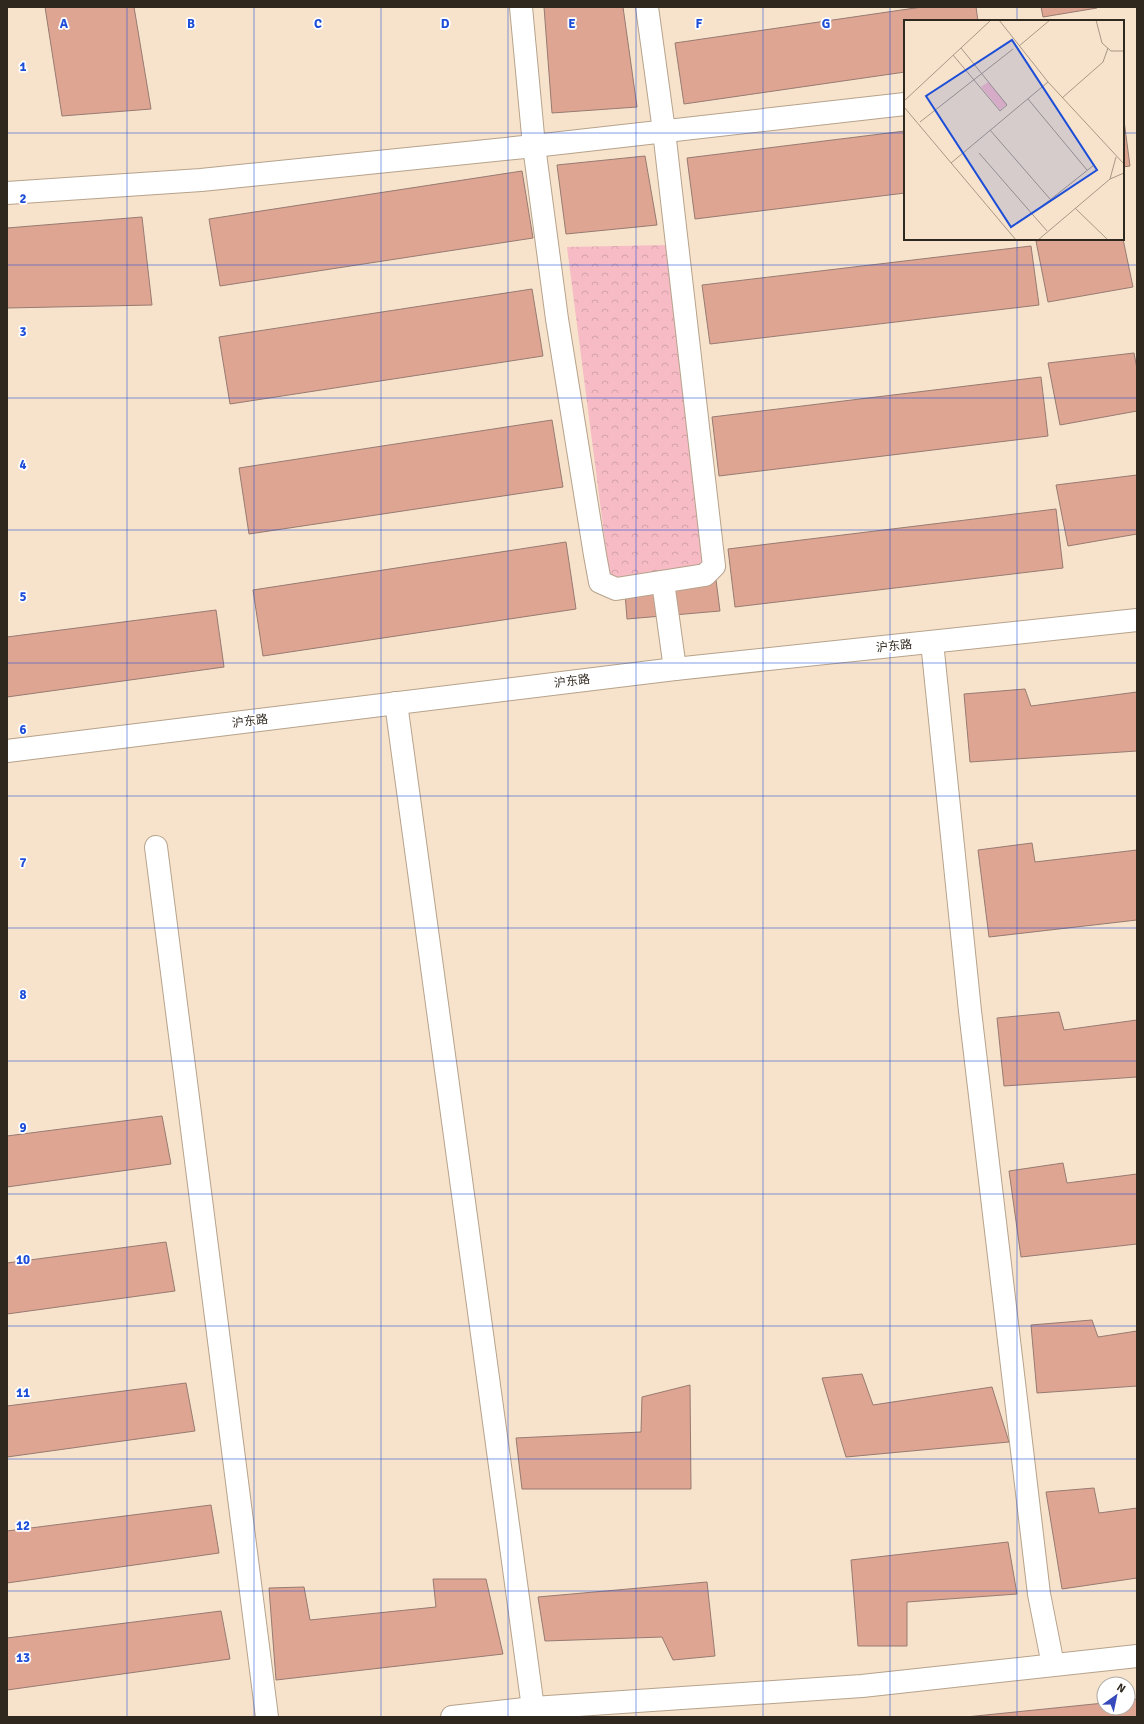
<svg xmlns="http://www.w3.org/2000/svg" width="1144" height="1724" font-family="Signika,'Noto Sans SC',sans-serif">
<defs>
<pattern id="park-crowns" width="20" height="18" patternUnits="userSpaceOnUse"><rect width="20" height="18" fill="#f6bbc5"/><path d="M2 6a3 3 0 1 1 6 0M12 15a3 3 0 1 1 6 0" fill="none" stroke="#d3a1a9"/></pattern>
</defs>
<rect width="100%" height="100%" fill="#f7e2cb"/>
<path fill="url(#park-crowns)" d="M668 245 705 568 610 580 567 247Z"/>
<g fill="#dfa593" stroke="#977b71">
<path d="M45 7H134L151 109 62 116Z"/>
<path d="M544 7H623L637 107 552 113Z"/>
<path d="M922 7H976L978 21H905V72L684 104 675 43Z"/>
<path d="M1041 7H1097V8L1043 17Z"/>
<path d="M1123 113 1130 166 1123 167Z"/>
<path d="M905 131V193L695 219 687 158Z"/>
<path d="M645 156 657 225 566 234 557 165Z"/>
<path d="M522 171 533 238 220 286 209 219Z"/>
<path d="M142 217 152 305 7 308V228Z"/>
<path d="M1051 239H1123L1133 287 1048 302 1036 241Z"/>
<path d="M1031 246 1039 305 710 344 702 285Z"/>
<path d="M532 289 543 356 230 404 219 337Z"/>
<path d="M1134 353 1137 369V411L1060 425 1048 363Z"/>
<path d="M1041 377 1048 436 719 476 712 417Z"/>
<path d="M552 420 563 487 249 534 239 468Z"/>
<path d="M1137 475V534L1068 546 1056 485Z"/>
<path d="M1056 509 1063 568 735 607 728 549Z"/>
<path d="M566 542 576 609 263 656 253 590Z"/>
<path d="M716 580 720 611 627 619 625 593Z"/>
<path d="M216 610 224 667 7 697V637Z"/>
<path d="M1025 689 1031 706 1137 692V751L970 762 964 694Z"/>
<path d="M1032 843 1035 862 1137 850V920L989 937 978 850Z"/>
<path d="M1059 1012 1064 1030 1137 1020V1077L1004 1086 997 1018Z"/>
<path d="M162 1116 171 1164 7 1187V1136Z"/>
<path d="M1063 1163 1067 1183 1137 1174V1244L1021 1257 1009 1171Z"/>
<path d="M166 1242 175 1291 7 1314V1263Z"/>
<path d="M1092 1320 1098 1337 1137 1331V1386L1037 1393 1031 1325Z"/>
<path d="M862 1374 873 1405 992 1387 1009 1442 846 1457 822 1378Z"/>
<path d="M186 1383 195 1431 7 1457V1406Z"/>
<path d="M690 1385 691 1489H522L516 1438 641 1432 642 1397Z"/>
<path d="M1094 1488 1099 1513 1137 1508V1578L1062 1589 1046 1492Z"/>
<path d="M211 1505 219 1553 7 1583V1531Z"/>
<path d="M1008 1542 1017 1594 907 1602V1646H858L851 1560Z"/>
<path d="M433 1579H486L503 1654 276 1680 269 1588 304 1587 310 1620 436 1607Z"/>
<path d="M707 1582 715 1656 673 1660 662 1637 545 1641 538 1597Z"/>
<path d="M221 1611 230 1659 7 1690V1638Z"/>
<path d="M1137 1699V1717H966L1104 1703V1708H1128V1700Z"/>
</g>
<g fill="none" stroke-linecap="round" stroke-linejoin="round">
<g stroke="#b6a38c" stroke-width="24">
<g id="minor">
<path d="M521 7 534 146 557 319 595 555 600 582 616 589 705 575 714 566 664 131 647 7"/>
<path d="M7 193 201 180 534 146 905 104"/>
<path d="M663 582 675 669"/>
<path d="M932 642 970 1011 1039 1594 1053 1665"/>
<path d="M396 703 533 1708"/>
<path d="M7 751 675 669 1137 620"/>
<path d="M156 847 267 1717"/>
<path d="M452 1717 533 1708 862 1686 1137 1656"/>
</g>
</g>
<use href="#minor" stroke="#fff" stroke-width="22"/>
</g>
<path fill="none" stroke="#1d4ed8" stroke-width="1" stroke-opacity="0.55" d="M127 7V1717M254 7V1717M381 7V1717M508 7V1717M636 7V1717M763 7V1717M890 7V1717M1017 7V21M7 133H905M1123 133H1137M1017 239V1717M7 265H1137M7 398H1137M7 530H1137M7 663H1137M7 796H1137M7 928H1137M7 1061H1137M7 1194H1137M7 1326H1137M7 1459H1137M7 1591H1137"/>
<g text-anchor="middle" stroke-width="3.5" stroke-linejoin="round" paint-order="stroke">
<g font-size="12" fill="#2f281f" stroke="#fff">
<text transform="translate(894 646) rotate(-6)" y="4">沪东路</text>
<text transform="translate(572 681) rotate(-7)" y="4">沪东路</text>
<text transform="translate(250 721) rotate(-7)" y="4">沪东路</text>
</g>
</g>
<g transform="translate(904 20)">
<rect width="220" height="220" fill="#f7e2cb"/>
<path d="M84 62 103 84 96 90 77 67Z" fill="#f6bbc5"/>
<path fill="none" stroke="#a79886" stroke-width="1" d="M95 0 144 62 220 144M192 0 198 23 207 31H220M115 26 146 0M49 35 96 91 103 85 57 28M158 78 199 42 204 28M124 79 183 150M0 81 87 0M0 87 112 220M16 102 109 29M86 110 146 179M75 133 143 211M47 143 144 62M206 159 212 137M171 188 204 220M132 191 190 145M134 220 206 159 220 153"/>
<path fill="#1d4ed8" fill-opacity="0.15" stroke="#1d4ed8" stroke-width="2" d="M108 20 193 150 107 207 22 76Z"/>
<rect width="220" height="220" fill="none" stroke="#2f281f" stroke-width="2"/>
</g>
<g font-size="13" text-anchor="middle" font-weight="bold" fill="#1d4ed8" stroke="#fff" stroke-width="3.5" stroke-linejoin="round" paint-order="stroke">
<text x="64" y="28">A</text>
<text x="191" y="28">B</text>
<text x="318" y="28">C</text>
<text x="445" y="28">D</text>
<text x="572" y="28">E</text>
<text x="699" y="28">F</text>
<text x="826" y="28">G</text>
<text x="23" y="71">1</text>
<text x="23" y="203">2</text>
<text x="23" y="336">3</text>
<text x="23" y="469">4</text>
<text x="23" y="601">5</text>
<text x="23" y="734">6</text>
<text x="23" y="867">7</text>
<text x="23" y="999">8</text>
<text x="23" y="1132">9</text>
<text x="23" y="1264">10</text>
<text x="23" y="1397">11</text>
<text x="23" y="1530">12</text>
<text x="23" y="1662">13</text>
</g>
<rect width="1144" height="1724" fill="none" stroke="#2f281f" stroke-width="16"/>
<g transform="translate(1116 1696) rotate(33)"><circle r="19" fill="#ffffff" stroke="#aca9a5"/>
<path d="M0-3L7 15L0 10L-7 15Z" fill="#364abc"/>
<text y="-6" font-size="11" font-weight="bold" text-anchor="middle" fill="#2f281f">N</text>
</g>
</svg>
